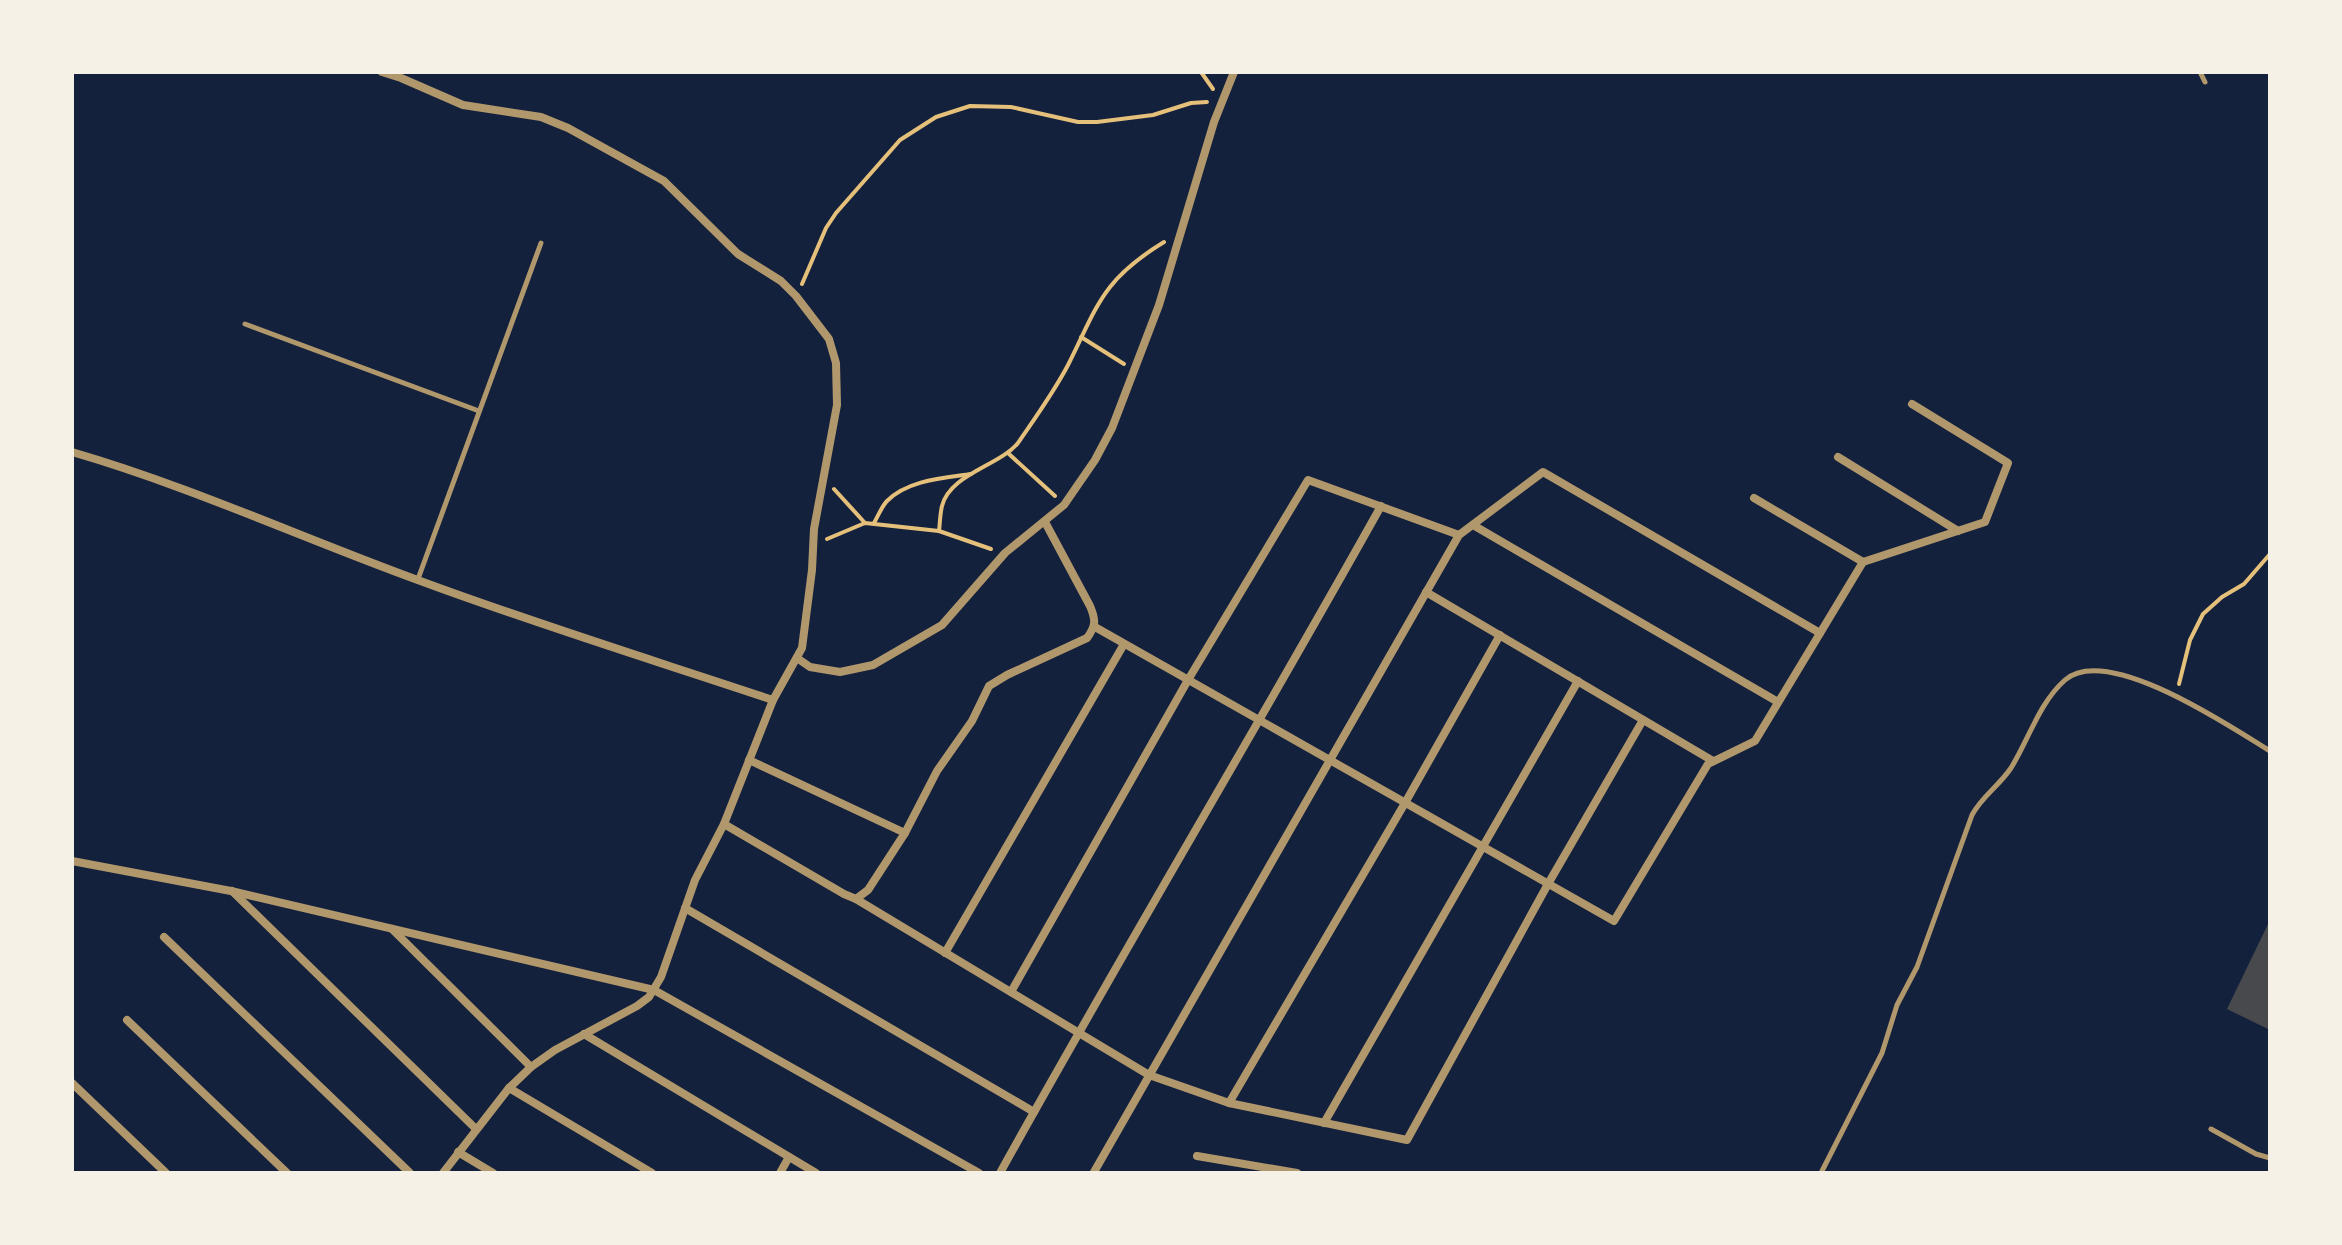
<svg xmlns="http://www.w3.org/2000/svg" width="2342" height="1245" font-family="'Sofia Sans Condensed',sans-serif">
<rect width="100%" height="100%" fill="#14213d"/>
<path fill="#48494c" d="M2270 920V1030L2227 1009Z"/>
<g fill="none" stroke-linecap="round" stroke-linejoin="round">
<g stroke="#e5c07b" stroke-width="4">
<path d="M1201 72 1213 89"/>
<path d="M802 284 826 228 836 213 900 140 936 117 970 106 1011 107 1078 122H1097L1153 115 1191 103 1207 102"/>
<path d="M1081 337 1124 364"/>
<path d="M1009 454 1055 496"/>
<path d="M834 489 865 523"/>
<path d="M874 523C878 516 882 506 887 501 908 480 944 478 971 474"/>
<path d="M939 531C940 523 940 514 942 506 950 474 999 466 1018 443 1035 418 1054 392 1068 365 1098 305 1102 280 1164 242"/>
<path d="M827 539 865 523 939 531 991 549"/>
<path d="M2179 684 2190 640 2203 614 2222 597 2244 584 2270 554"/>
</g>
<g stroke="#b1986c" stroke-width="5">
<path d="M2200 72 2205 82"/>
<path d="M245 324 479 411"/>
<path d="M418 579 541 243"/>
<path d="M2211 1129 2256 1154 2270 1158"/>
<path d="M1821 1173 1882 1053 1897 1005 1917 967 1972 815C1982 796 1999 786 2011 768 2029 739 2039 703 2065 680 2107 643 2231 727 2270 751"/>
</g>
<g stroke="#b1986c" stroke-width="8">
<path d="M382 72 401 78 463 105 541 117 568 128 664 181 738 254 781 281 796 296 829 339 836 363 837 405 814 529 812 570 802 648 773 700 724 824 695 880 661 977 649 997 637 1006 555 1050 531 1067 509 1088 443 1173"/>
<path d="M72 452C189 486 300 537 415 579 533 623 653 660 773 700"/>
<path d="M1838 457 1958 531"/>
<path d="M1754 498 1863 562"/>
<path d="M1473 525 1778 702"/>
<path d="M1426 592 1713 761"/>
<path d="M1095 627 1614 921 1708 764 1755 741 1863 562 1985 522 2008 463 1912 404"/>
<path d="M797 658 810 667 840 672 873 665 942 625 1005 553 1064 505 1095 460 1112 428 1159 305 1214 122 1234 72"/>
<path d="M749 760 905 833"/>
<path d="M724 824 844 894 856 899 868 890 905 833 937 771 972 721 989 686 1007 675 1087 638C1096 626 1096 620 1090 606L1045 522"/>
<path d="M72 861 231 891 654 990 979 1173"/>
<path d="M232 891 476 1129"/>
<path d="M856 899 1149 1075 1229 1103 1407 1140 1548 884 1643 720"/>
<path d="M685 908 1034 1112"/>
<path d="M392 929 531 1067"/>
<path d="M164 937 410 1173"/>
<path d="M945 953 1124 644"/>
<path d="M1011 992 1188 680 1308 480 1459 535"/>
<path d="M127 1020 287 1173"/>
<path d="M584 1034 816 1173"/>
<path d="M72 1083 166 1173"/>
<path d="M509 1088 652 1173"/>
<path d="M1229 1103 1405 803 1500 635"/>
<path d="M1324 1123 1578 681"/>
<path d="M458 1152 493 1173"/>
<path d="M1197 1156 1297 1173"/>
<path d="M1094 1172 1459 535 1543 472 1820 633"/>
<path d="M780 1173 789 1157"/>
<path d="M1000 1173C1124 949 1256 730 1381 506"/>
</g>
</g>
<rect width="2342" height="1245" fill="none" stroke="#f6f1e7" stroke-width="148"/>
</svg>
